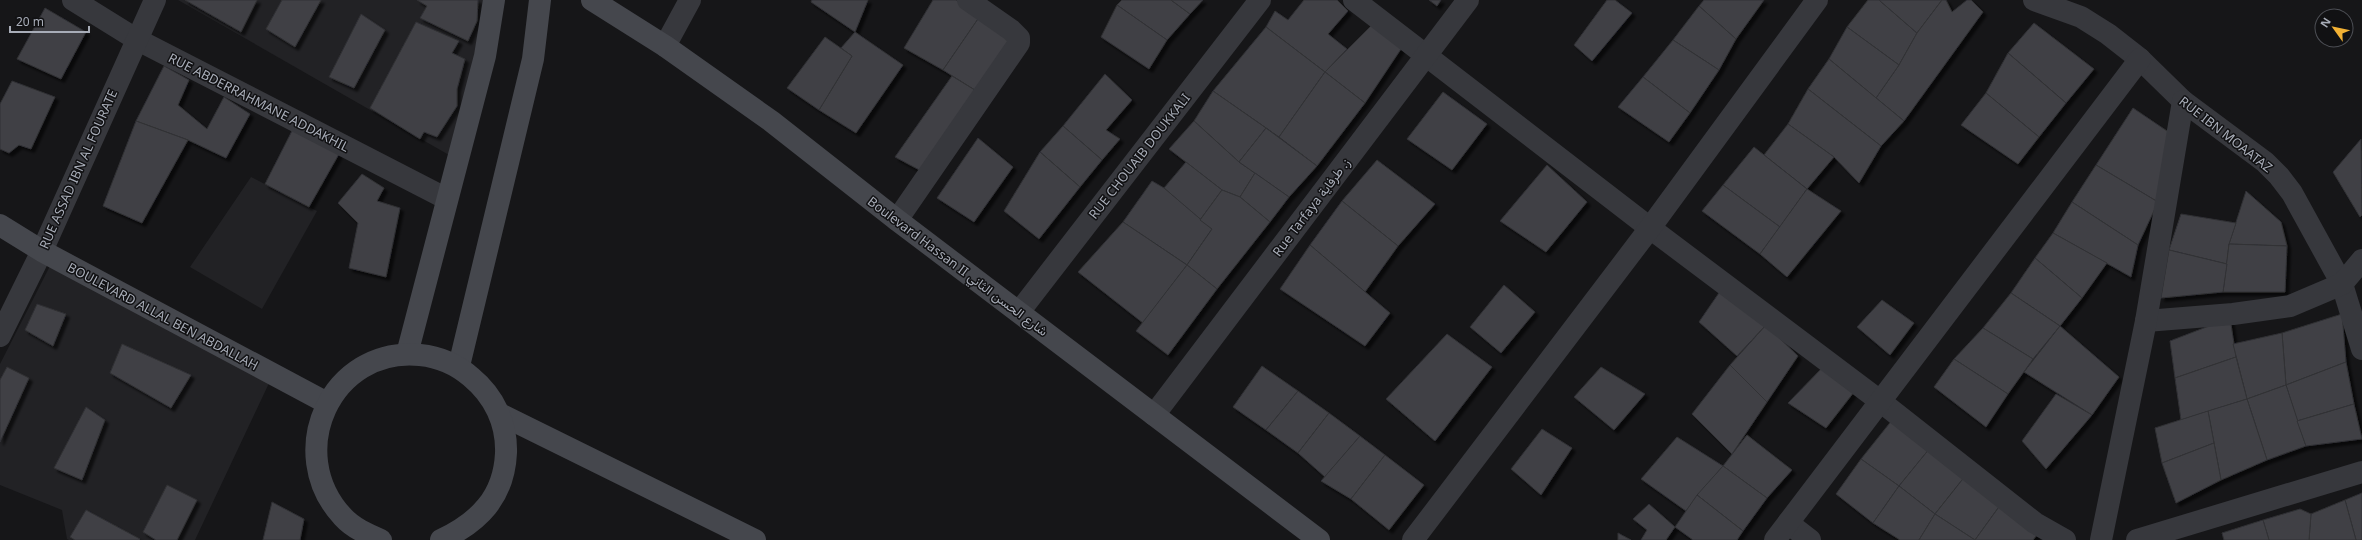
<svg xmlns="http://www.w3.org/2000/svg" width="2362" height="540" font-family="'Noto Sans',Vazirmatn,sans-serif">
<defs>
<filter id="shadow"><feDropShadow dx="3.5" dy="3.5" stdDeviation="1" flood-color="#0009"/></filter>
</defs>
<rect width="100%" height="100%" fill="#161618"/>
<g fill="#222225">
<path d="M178 0H496L449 155Z"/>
<path d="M251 177 317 211 262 309 190 267Z"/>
<path d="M51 264 270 381 195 540H69L67 539 62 510 0 485V364Z"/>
</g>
<g fill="#404145" stroke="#303034" filter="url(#shadow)">
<path d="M185 0H257L241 32Z"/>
<path d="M282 0H321L295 47 266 29Z"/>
<path d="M417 0H478L477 21 468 41 420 18 427 6Z"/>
<path d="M812 0H868L855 32 811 2Z"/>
<path d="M933 0H956L980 16 943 70 904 48Z"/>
<path d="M1122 0H1171L1190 14 1167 40 1117 5Z"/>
<path d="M1171 0H1203L1190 14Z"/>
<path d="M1304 0H1337L1348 11 1328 34 1347 49 1325 72 1266 27 1275 11 1288 20Z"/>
<path d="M1429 0H1441L1437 6Z"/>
<path d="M1607 0H1615L1632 13 1592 61 1574 45Z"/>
<path d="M1704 0H1764L1736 39 1699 6Z"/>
<path d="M1868 0H1879L1917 33 1899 65 1847 27Z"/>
<path d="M1879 0H1942L1917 33Z"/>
<path d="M1942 0H1946L1952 12 1967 0H1971L1983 12 1904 121 1876 98 1899 65 1917 33Z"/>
<path d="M1117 5 1167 40 1149 69 1101 37Z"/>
<path d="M1699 6 1736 39 1719 70 1673 40Z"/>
<path d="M45 8 86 32 61 79 17 59Z"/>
<path d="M361 14 385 30 354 88 329 77Z"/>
<path d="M980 16 1015 40 978 92 943 70Z"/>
<path d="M416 22 459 41 452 53 465 59 457 89V106L437 137 424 132 420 139 370 108Z"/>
<path d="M2034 23 2094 69 2066 103 2008 53Z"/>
<path d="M1372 25 1403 46 1365 103 1325 72Z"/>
<path d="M1266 27 1325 72 1279 137 1213 91Z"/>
<path d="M1847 27 1899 65 1876 98 1829 59Z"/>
<path d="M855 32 903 65 856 133 819 110 852 56 841 48Z"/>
<path d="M825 37 852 56 819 110 787 88Z"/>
<path d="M1673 40 1719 70 1690 113 1643 77Z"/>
<path d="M2008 53 2066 103 2039 137 1986 93Z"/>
<path d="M1829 59 1904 121 1881 146 1808 89Z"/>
<path d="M164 66 189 80 178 105 207 129 224 97 250 114 226 158 188 140 136 121Z"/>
<path d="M1325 72 1365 103 1317 166 1279 137Z"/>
<path d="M1105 74 1132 100 1106 130 1120 139 1102 160 1063 126Z"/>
<path d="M952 76 978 92 925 173 895 157Z"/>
<path d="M1643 77 1690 113 1669 142 1618 107Z"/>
<path d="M12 81 55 97 31 149 19 145 9 153 0 149V104Z"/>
<path d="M1808 89 1881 146 1859 183 1834 157 1788 124Z"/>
<path d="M1213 91 1266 128 1239 162 1194 121Z"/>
<path d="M1443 92 1487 124 1452 170 1407 139Z"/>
<path d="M1986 93 2039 137 2018 164 1961 125Z"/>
<path d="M2133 108 2173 135 2158 202 2096 165Z"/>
<path d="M136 121 188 140 142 223 103 206Z"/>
<path d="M1194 121 1239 162 1255 173 1240 197 1222 190 1169 149Z"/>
<path d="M1788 124 1834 157 1807 189 1764 155Z"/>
<path d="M295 125 339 154 309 207 265 184Z"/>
<path d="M1063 126 1102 160 1080 187 1040 152Z"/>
<path d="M1266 128 1317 166 1289 197 1239 162Z"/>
<path d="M978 138 1013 167 974 222 937 198Z"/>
<path d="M2361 139 2362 215 2360 217 2333 172Z"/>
<path d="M1754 147 1807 189 1780 227 1723 185Z"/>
<path d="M1040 152 1080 187 1039 239 1004 211Z"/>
<path d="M1377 160 1435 204 1398 246 1342 201Z"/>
<path d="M1186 162 1222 190 1200 220 1164 188Z"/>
<path d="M1547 165 1587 202 1546 252 1500 221Z"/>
<path d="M2096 165 2158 202 2138 245 2072 202Z"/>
<path d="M1255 173 1289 197 1270 222 1240 197Z"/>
<path d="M362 174 384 188 377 201 400 208 386 277 349 268 358 223 338 203Z"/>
<path d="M1152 181 1164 188 1212 229 1187 265 1123 222Z"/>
<path d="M1723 185 1780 227 1760 254 1702 211Z"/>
<path d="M1807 189 1841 211 1787 277 1760 254Z"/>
<path d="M1222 190 1240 197 1270 222 1217 289 1187 265 1212 229 1200 220Z"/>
<path d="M2246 191 2281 222 2287 246 2229 244Z"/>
<path d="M1342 201 1398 246 1365 292 1310 245Z"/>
<path d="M2072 202 2138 245 2131 277 2053 233Z"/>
<path d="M2181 214 2236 223 2229 244 2227 264 2169 250Z"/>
<path d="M1123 222 1187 265 1143 323 1078 272Z"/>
<path d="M2053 233 2107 263 2082 298 2035 258Z"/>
<path d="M2229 244 2287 246 2285 292H2223Z"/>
<path d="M1310 245 1390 313 1365 346 1280 289Z"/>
<path d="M2169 250 2227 264 2223 292 2161 298Z"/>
<path d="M2035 258 2082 298 2060 326 2011 293Z"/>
<path d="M1187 265 1217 289 1168 355 1136 331Z"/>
<path d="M1504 285 1535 312 1501 353 1470 327Z"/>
<path d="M1721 290 1766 325 1737 356 1699 322Z"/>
<path d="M2011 293 2060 326 2033 359 1983 328Z"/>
<path d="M1882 300 1914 323 1890 355 1857 327Z"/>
<path d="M37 304 66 314 53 346 25 330Z"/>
<path d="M2342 314 2346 362 2286 385 2282 333Z"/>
<path d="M2230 318 2236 357 2175 378 2170 341Z"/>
<path d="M1766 325 1798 356 1767 402 1730 365Z"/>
<path d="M2060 326 2119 377 2092 415 2024 372Z"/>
<path d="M1983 328 2033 359 2008 394 1954 359Z"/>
<path d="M2282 333 2286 385 2247 399 2233 344Z"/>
<path d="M1447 334 1492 367 1435 441 1386 399Z"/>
<path d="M122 344 191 375 171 408 110 373Z"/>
<path d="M2236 357 2247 399 2181 420 2175 378Z"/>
<path d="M1954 359 2008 394 1986 427 1934 387Z"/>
<path d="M2346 362 2354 404 2297 421 2286 385Z"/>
<path d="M1730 365 1767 402 1732 454 1692 414Z"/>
<path d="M1262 366 1298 391 1266 430 1233 407Z"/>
<path d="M1824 366 1854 392 1826 428 1788 403Z"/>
<path d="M7 367 29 378 0 442V380Z"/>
<path d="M1601 367 1645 394 1614 430 1574 397Z"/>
<path d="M2286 385 2306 446 2267 460 2247 399Z"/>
<path d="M1298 391 1329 413 1298 453 1266 430Z"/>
<path d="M2056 394 2092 415 2046 469 2022 441Z"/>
<path d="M2247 399 2267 460 2221 480 2208 411Z"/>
<path d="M2354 404 2362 439 2306 446 2297 421Z"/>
<path d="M86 407 105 420 82 480 54 468Z"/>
<path d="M2208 411 2214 443 2162 463 2155 428Z"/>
<path d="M1329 413 1360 436 1325 477 1298 453Z"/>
<path d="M1893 419 1930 448 1899 486 1861 459Z"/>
<path d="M1542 429 1572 448 1541 495 1511 469Z"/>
<path d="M1747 435 1792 470 1767 498 1723 466Z"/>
<path d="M1360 436 1385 455 1351 499 1321 481Z"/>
<path d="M1677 437 1723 466 1686 511 1641 479Z"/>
<path d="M2214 443 2221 480 2176 503 2162 463Z"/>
<path d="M1930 448 1966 475 1935 514 1899 486Z"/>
<path d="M1385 455 1424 485 1389 530 1351 499Z"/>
<path d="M1861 459 1899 486 1873 523 1836 494Z"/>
<path d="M1723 466 1767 498 1743 531 1697 495Z"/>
<path d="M1966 475 2001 504 1975 540 1935 514Z"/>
<path d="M167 485 197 500 177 540H156L143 532Z"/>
<path d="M1899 486 1935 514 1919 540H1900L1873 523Z"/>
<path d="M2362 493V540H2356L2345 500Z"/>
<path d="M1697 495 1743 531 1737 540H1693L1675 527Z"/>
<path d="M2345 500 2356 540H2309L2311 514Z"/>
<path d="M272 502 304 519 300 540H263Z"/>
<path d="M1649 504 1675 527 1666 540H1641L1647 530 1633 519Z"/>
<path d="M2001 504 2040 531 2033 540H1975Z"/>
<path d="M2300 509 2311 514 2309 540H2269L2263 520Z"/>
<path d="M86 510 140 539 139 540H75L70 537Z"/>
<path d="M1935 514 1975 540H1919Z"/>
<path d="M2263 520 2269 540H2224L2222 533Z"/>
<path d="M1618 533 1631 540H1618Z"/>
</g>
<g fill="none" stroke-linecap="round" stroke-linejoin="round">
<g stroke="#37383d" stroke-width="22">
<path d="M73 0 136 39 447 199"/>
<path d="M1354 0 1650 228 1880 401 2035 523 2065 540"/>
<path d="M2034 0 2081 17 2108 34 2140 59 2183 101 2265 162 2279 176 2292 193 2342 284 2362 349"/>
<path d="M665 46 690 0"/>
<path d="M897 220 1019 43V38L1011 30 968 0"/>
<path d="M1019 312 1260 0"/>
<path d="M2146 321 2233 314 2290 306 2342 284 2362 260"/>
<path d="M0 336 42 251 155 0"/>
<path d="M1154 415 1468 0"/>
<path d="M1788 523 1810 540"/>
<path d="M1413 540 1650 228 1817 0"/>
<path d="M1775 540 2140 59"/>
<path d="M2101 540 2146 321 2183 101"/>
<path d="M2137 540 2362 472"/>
</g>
<g stroke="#45474d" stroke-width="22">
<path d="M592 0 665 46 771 121 897 220 1319 540"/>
<path d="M0 225 42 251 327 403"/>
<path d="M407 354 485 56 494 0"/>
<path d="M459 366 533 59 540 0"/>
<path d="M500 414 755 540"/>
<path d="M381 540C367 534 353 528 343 517 283 453 331 346 420 355 440 357 456 364 471 377 494 396 507 423 506 453 504 497 479 522 441 540"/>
</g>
</g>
<g text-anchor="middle" stroke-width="3" stroke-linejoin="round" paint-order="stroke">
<g font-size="13" fill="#a8adb8" stroke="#111113">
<text transform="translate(259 102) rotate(27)" y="5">RUE ABDERRAHMANE ADDAKHIL</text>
<text transform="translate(2226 134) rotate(38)" y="5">RUE IBN MOAATAZ</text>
<text transform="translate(1139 156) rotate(-52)" y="5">RUE CHOUAIB DOUKKALI</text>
<text transform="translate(78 169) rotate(-66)" y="5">RUE ASSAD IBN AL FOURATE</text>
<text transform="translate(1311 207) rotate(-53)" y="5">Rue Tarfaya ز. طرفاية</text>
<text transform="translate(958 266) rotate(37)" y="5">Boulevard Hassan II شارع الحسن الثاني</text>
<text transform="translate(163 316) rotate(28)" y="5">BOULEVARD ALLAL BEN ABDALLAH</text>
</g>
</g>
<g transform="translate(2334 28) rotate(303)"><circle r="19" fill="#111113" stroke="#4d4f55"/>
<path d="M0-3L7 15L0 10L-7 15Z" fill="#f2b134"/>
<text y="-6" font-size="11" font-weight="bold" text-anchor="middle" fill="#a8adb8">N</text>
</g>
<path d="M10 26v6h79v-6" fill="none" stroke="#a8adb8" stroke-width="2"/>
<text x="16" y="26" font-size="12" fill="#a8adb8" stroke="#111113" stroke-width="3" paint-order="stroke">20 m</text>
</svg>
